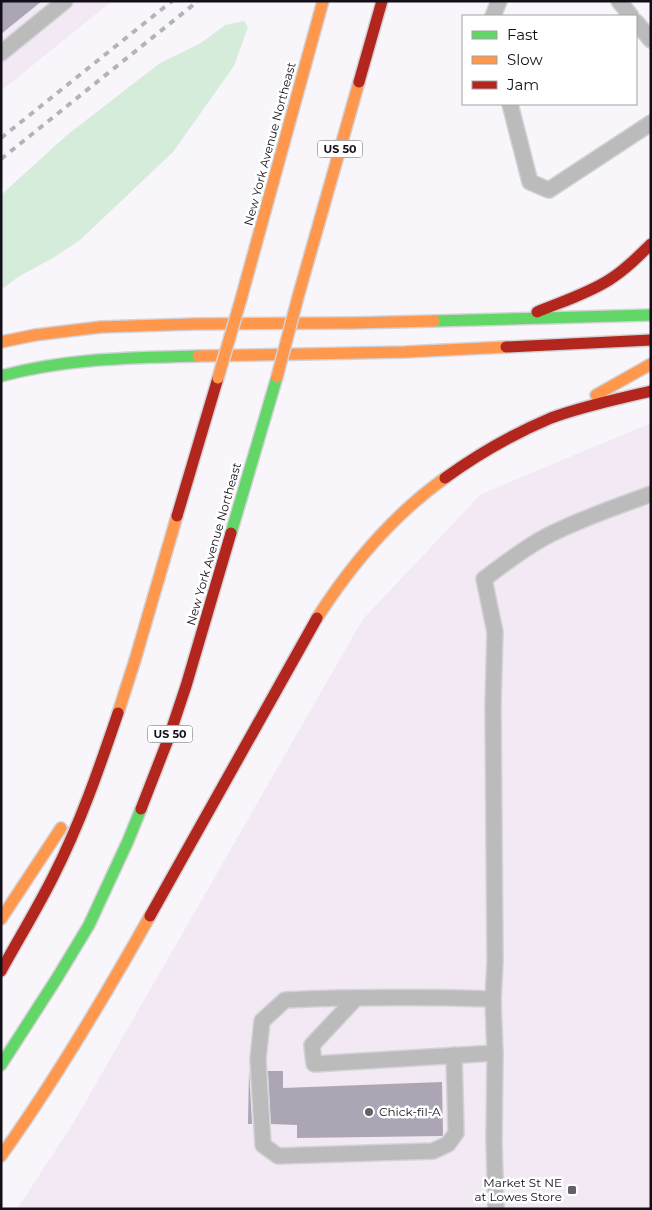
<svg xmlns="http://www.w3.org/2000/svg" width="652" height="1210" font-family="Montserrat,sans-serif">
<rect width="100%" height="100%" fill="#f8f6fb"/>
<g fill="#f2e9f4">
<path d="M1 1H112L1 91Z"/>
<path d="M651 423V1209H17L74 1122 363 619 481 494Z"/>
</g>
<path fill="#d6ecdb" d="M244 21 248 27 234 66 173 152 80 240 53 258 18 277 1 290V195L67 135 160 63 201 43 225 25Z"/>
<g fill="#aca5b4">
<path d="M1 1H42L1 34Z"/>
<path d="M249 1070 252 1124H248Z"/>
<path d="M268 1071H283V1088L442 1082 443 1135 442 1136 297 1138V1125L271 1124Z"/>
</g>
<g fill="none" stroke-linecap="round" stroke-linejoin="round">
<g stroke="#d3d2d6" stroke-width="18">
<g id="lane">
<path d="M619 1 631 16"/>
<path d="M493 16 499 1"/>
<path d="M636 22 651 40"/>
<path d="M1 53 65 1"/>
<path d="M510 104 530 182 549 190 651 123"/>
<path d="M356 998 312 1045 314 1064 495 1053"/>
<path d="M454 1055 456 1133 448 1144 433 1151 278 1156 263 1145 258 1059 262 1021 285 1000C354 997 424 997 493 999"/>
<path d="M496 1209 494 1142 495 1053 493 999 495 962 493 704 495 632 484 579C504 564 524 548 547 536 580 519 616 507 651 494"/>
</g>
</g>
<g stroke="#d3d2d6" stroke-width="14">
<g id="fast">
<path d="M434 321 651 315"/>
<path d="M1 376C68 358 130 358 198 356"/>
<path d="M231 533 277 377"/>
<path d="M1 1065 57 978 89 925 128 841 141 809"/>
</g>
</g>
<g stroke="#d3d2d6" stroke-width="14">
<g id="slow">
<path d="M298 297 359 82"/>
<path d="M241 299 323 1"/>
<path d="M1 342 35 335 101 327 194 324 351 323 434 321"/>
<path d="M198 356 405 352 506 347"/>
<path d="M596 395 651 364"/>
<path d="M317 618C351 565 393 515 445 478"/>
<path d="M118 713 135 660 177 516"/>
<path d="M1 919 61 828"/>
<path d="M1 1156C56 1079 104 998 150 916"/>
</g>
</g>
<g stroke="#d3d2d6" stroke-width="14">
<g id="jam">
<path d="M359 82 382 1"/>
<path d="M537 312C561 302 587 294 609 280 625 270 638 257 651 244"/>
<path d="M506 347 651 340"/>
<path d="M445 478C478 454 513 434 551 418 583 406 618 399 651 391"/>
<path d="M177 516 218 378"/>
<path d="M141 809 169 737 186 686 231 533"/>
<path d="M150 916 317 618"/>
<path d="M1 971C18 940 37 909 53 877 80 824 99 769 118 713"/>
</g>
</g>
<use href="#lane" stroke="#babbba" stroke-width="15"/>
<use href="#fast" stroke="#63d668" stroke-width="11"/>
<use href="#slow" stroke="#ff974d" stroke-width="11"/>
<use href="#jam" stroke="#b3261e" stroke-width="11"/>
<g stroke="#b3b4b5" stroke-width="4" stroke-dasharray="6 6" stroke-linecap="butt">
<path d="M1 138 172 1"/>
<path d="M1 159 198 1"/>
</g>
<g stroke="#d3d2d6" stroke-width="14" stroke-linecap="butt">
<g id="slow-bridge">
<path d="M277 377 298 297"/>
<path d="M218 378 241 299"/>
</g>
</g>
<use href="#slow-bridge" stroke="#ff974d" stroke-width="11"/>
</g>
<g fill="#636068" stroke="#fff" stroke-width="2">
<circle cx="369" cy="1112" r="5"/>
<rect x="567" y="1185" width="10" height="10" rx="2.5"/>
</g>
<g text-anchor="middle" stroke-width="5" stroke-linejoin="round" paint-order="stroke">
<g fill="#fff" stroke="#5a575e" stroke-width="1">
<rect x="317.5" y="140.5" width="45" height="17" rx="4"/>
<rect x="147.5" y="725.5" width="45" height="17" rx="4"/>
</g>
<g font-size="11" font-weight="bold" fill="#130f19">
<text x="340" y="153">US 50</text>
<text x="170" y="738">US 50</text>
</g>
<g font-size="12" fill="#130f19" stroke="#fff">
<text transform="translate(270 144) rotate(-75)" y="4">New York Avenue Northeast</text>
<text transform="translate(214 544) rotate(-74)" y="4">New York Avenue Northeast</text>
</g>
<g font-size="12" fill="#130f19" stroke="#fff" text-anchor="start">
<text x="379" y="1116">Chick-fil-A</text>
<text x="562" y="1187" text-anchor="end">Market St NE<tspan x="562" dy="14">at Lowes Store</tspan></text>
</g>
</g>
<rect width="652" height="1210" fill="none" stroke="#130f19" stroke-width="5"/>
<rect x="462" y="15" width="175" height="90" fill="#ffffff" stroke="#a19fa3"/>
<rect x="472" y="31" width="25" height="8" fill="#63d668" stroke="#a19fa3"/>
<text x="507" y="40" font-size="15" fill="#130f19">Fast</text>
<rect x="472" y="56" width="25" height="8" fill="#ff974d" stroke="#a19fa3"/>
<text x="507" y="65" font-size="15" fill="#130f19">Slow</text>
<rect x="472" y="81" width="25" height="8" fill="#b3261e" stroke="#a19fa3"/>
<text x="507" y="90" font-size="15" fill="#130f19">Jam</text>
</svg>
